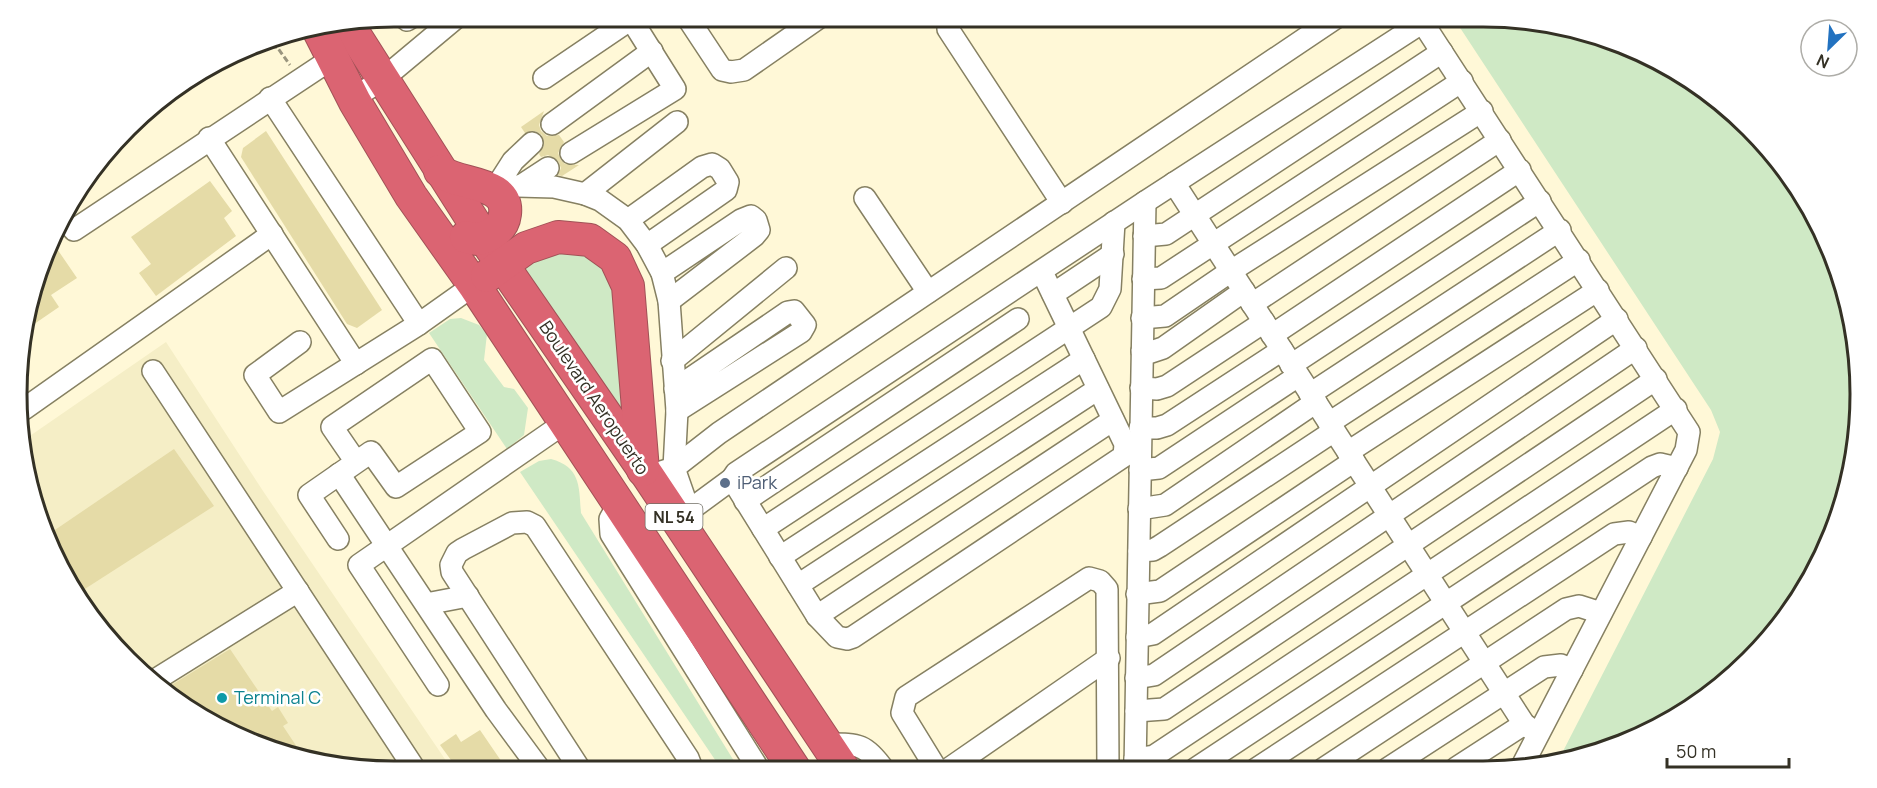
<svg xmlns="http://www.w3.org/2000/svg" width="1877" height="788" font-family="Manrope,sans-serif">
<rect width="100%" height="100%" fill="#fff8d7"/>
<path fill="#f5eec6" d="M166 342 263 491 453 771H394L272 751 145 678 67 582 24 467V440Z"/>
<g fill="#cfe9c5">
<path d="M1453 17H1483L1605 37 1732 110 1822 227 1860 370 1840 516 1797 604 1732 678 1628 743 1558 761 1713 459 1720 432 1711 410Z"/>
<path d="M578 249 616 277 632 441 525 271 524 262 534 256Z"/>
<path d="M461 318 479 325 487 334 484 360 504 387 514 389 528 408 524 435 507 449 429 333 450 319Z"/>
<path d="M551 459C581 467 579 487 581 513L734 761 722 770 520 472 539 461Z"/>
</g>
<g fill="#e5dba7">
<path d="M544 111 539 125 541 131 547 136 559 135 564 142 558 153 561 160 565 164 579 165 562 176 558 175 561 168 558 161 548 155 541 157 539 154 544 146 542 135 535 131 525 133 521 127Z"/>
<path d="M266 131 382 310 357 328 347 324 241 157 243 148Z"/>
<path d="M210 181 232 211 224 218 236 236 156 296 139 273 151 264 131 237Z"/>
<path d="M53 243 77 278 51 295 59 307 24 331V321Z"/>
<path d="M174 449 214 506 77 594 64 574 71 569 49 534Z"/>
<path d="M230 649 272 711 278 707 288 723 283 726 303 756 272 751 165 689Z"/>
<path d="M480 730 508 771H459L440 745 456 734 461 742Z"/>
</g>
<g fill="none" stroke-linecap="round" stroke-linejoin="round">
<g stroke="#868062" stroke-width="24">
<g id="minor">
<path d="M404 17 407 20 412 17"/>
<path d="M687 17 722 70 731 72 744 70 820 17"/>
<path d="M1419 17 1689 432 1686 450 1521 768"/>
<path d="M948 29 1062 203"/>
<path d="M544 78 634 17"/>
<path d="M270 98 419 324"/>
<path d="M354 98 384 78 457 17"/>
<path d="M552 124 652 51"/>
<path d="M209 138 356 364"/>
<path d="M571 153 675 89 631 19"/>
<path d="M1174 183 1524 724 1538 734"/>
<path d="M483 185 554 187 585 194 600 200 628 220 647 245 662 273 669 301 677 411 674 468 689 511"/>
<path d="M522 185 548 168"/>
<path d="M497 186 513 161 532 143"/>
<path d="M585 194 677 122"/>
<path d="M865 198 928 292"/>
<path d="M628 220 702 167 712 164 720 169 728 182 726 190 647 245"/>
<path d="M74 230 333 58"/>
<path d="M1144 236 1166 234 1442 52"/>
<path d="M1042 272 1125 444 1124 456 853 637 847 639 837 637 817 616 732 479 736 473 1145 202 1423 22"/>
<path d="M662 273 741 220 751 216 756 220 759 230 754 236 669 301"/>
<path d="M1143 279 1161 278 1462 81"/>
<path d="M1053 294 1113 254"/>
<path d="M1252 304 1500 140"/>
<path d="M1142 318 1165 316 1231 271 1482 111"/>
<path d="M1272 335 1520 170"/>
<path d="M300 342 255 375 279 412 419 324 474 285"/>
<path d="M1142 351 1151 352 1163 348 1244 291"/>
<path d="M672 361 786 268"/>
<path d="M1291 365 1540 201"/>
<path d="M153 371 416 771"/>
<path d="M1141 388 1157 389 1167 386 1264 322"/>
<path d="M675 389 788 312 794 311 805 325 801 332 677 411"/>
<path d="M1310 394 1560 230"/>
<path d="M24 409 272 234"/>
<path d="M1329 423 1579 260"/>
<path d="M1140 428H1157L1167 425 1282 350"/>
<path d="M1348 452 1598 290"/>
<path d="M1140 470 1159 468 1298 376"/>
<path d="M339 474 496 710 541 771"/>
<path d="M648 476 674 468 719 433 1337 17"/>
<path d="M745 501 1018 319"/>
<path d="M618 505 610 519 611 534 756 765 755 770"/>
<path d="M1139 509 1165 505 1316 402"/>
<path d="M679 518 732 479"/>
<path d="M763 529 1101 307 1110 289 1114 222"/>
<path d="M338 539 309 495 371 452 396 487 480 432 432 359 332 427 356 462"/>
<path d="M1139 551 1153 550 1160 546 1334 431"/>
<path d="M780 557 1084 359"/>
<path d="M798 585 1098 389"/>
<path d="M1137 594 1160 591 1354 461"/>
<path d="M426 604 468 596"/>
<path d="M817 616 1113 420"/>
<path d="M1137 637 1153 634 1617 319"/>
<path d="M1136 678 1154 675 1636 348"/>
<path d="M152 682 298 591"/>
<path d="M438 685 359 565 563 424"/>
<path d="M1136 711 1164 709 1656 379"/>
<path d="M826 744C858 744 865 743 884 770"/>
<path d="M1135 759 1154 756 1676 409"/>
<path d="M1456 768 1524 724"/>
<path d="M1135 769 1145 202"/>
<path d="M1195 769 1652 467 1660 464 1677 468"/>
<path d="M1256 769 1614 534 1629 532 1641 537"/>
<path d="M1323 769 1566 609 1579 606 1601 613"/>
<path d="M1387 769 1544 667 1561 665 1572 670"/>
<path d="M937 770 902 713 906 697 1089 578 1100 581 1107 589 1108 769"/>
<path d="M947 770 1109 658"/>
<path d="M581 771 452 572 451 565 457 553 463 549 512 523 527 522 535 526 688 758 693 771"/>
</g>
</g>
<g stroke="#a15257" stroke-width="34">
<g id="highway">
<path d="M348 24 484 238 648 476 844 770"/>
<path d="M318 29 355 102 411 196 474 285 795 770"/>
<path d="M440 171C458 186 509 180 505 214 504 223 499 229 493 233 483 240 476 240 466 237"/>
<path d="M487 276 526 248 558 237 590 240 615 258 628 286 643 470"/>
</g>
</g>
<path stroke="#9a957e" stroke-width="3" stroke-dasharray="6 3" stroke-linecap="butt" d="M253 48 277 47 290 65"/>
<use href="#minor" stroke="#fff" stroke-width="21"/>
<use href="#highway" stroke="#db6472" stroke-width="32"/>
</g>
<circle fill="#5c6f8a" stroke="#fff" stroke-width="2" cx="725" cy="483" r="6"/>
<circle fill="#0f9aa8" stroke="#fff" stroke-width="2" cx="222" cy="698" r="6"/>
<g text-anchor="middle" stroke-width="5" stroke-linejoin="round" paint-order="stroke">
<rect fill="#fff" stroke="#716f66" stroke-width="1.5" x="645.5" y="504" width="57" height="26" rx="4.5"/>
<g font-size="16" font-weight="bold" fill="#343125">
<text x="674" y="523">NL 54</text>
</g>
<g font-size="18" fill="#343125" stroke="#fff">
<text transform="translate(594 398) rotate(56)" y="6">Boulevard Aeropuerto</text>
</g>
<g font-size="18" fill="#4e5e75" stroke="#fff" text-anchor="start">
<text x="737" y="489">iPark</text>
</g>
<g font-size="18" fill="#0d838f" stroke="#fff" text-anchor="start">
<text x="234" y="704">Terminal C</text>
</g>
</g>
<path d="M0 0H1877V788H0ZM394 27H1483A367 367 0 0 1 1850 394V394A367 367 0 0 1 1483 761H394A367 367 0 0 1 27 394V394A367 367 0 0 1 394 27Z" fill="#fff" fill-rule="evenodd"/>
<path fill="none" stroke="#343125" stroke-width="3" d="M394 27H1483A367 367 0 0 1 1850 394V394A367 367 0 0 1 1483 761H394A367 367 0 0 1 27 394V394A367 367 0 0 1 394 27Z"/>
<g transform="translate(1829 48) rotate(205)"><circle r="28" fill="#ffffff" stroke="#aeada8" stroke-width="1.5"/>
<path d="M0-4.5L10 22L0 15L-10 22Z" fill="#2272c0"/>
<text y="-9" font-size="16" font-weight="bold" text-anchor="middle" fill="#343125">N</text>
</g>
<path d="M1667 758v9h122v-9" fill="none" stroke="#343125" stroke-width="3"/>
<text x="1676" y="758" font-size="18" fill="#343125" stroke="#ffffff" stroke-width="4.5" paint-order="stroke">50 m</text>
</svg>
